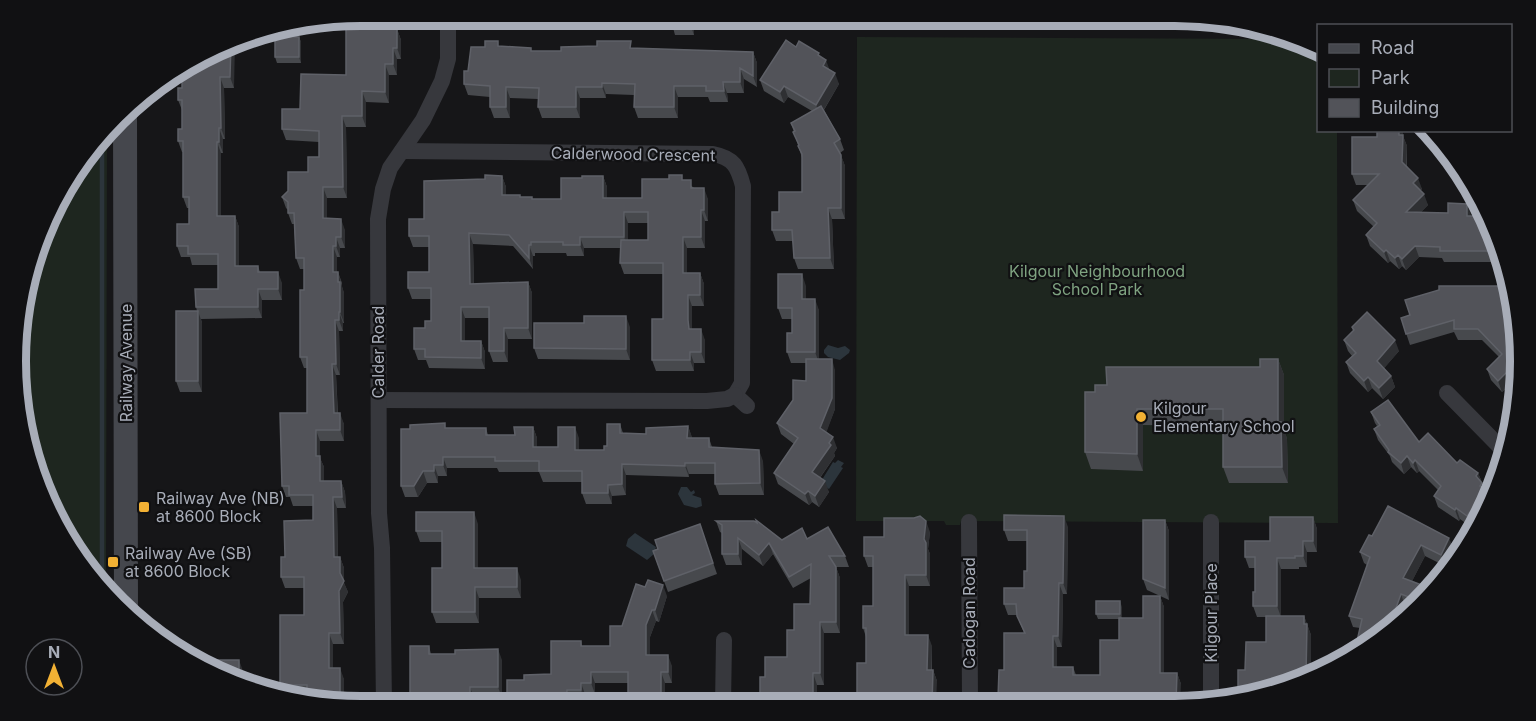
<svg xmlns="http://www.w3.org/2000/svg" width="1536" height="721" font-family="Inter,sans-serif">
<rect width="100%" height="100%" fill="#161618"/>
<g fill="#1e261f">
<path d="M857 37 1295 39 1308 41 1318 48V130L1337 131 1338 523 961 521 960 525H946L944 521H856Z"/>
<path d="M107 133 106 586 51 514 20 413 22 293 73 169Z"/>
</g>
<g fill="#2c353c">
<path d="M828 345 838 348 845 346 850 350 849 353 840 360 828 357 824 353V350Z"/>
<path d="M838 460 844 463 841 467 843 468 829 489 820 483 833 462 835 463Z"/>
<path d="M681 487H687L691 492 694 490 695 493 692 495 701 498 702 506 696 508 684 505 678 494Z"/>
<path d="M635 533 656 547 654 554 647 560 626 546 628 539Z"/>
</g>
<g fill="none" stroke-linecap="round" stroke-linejoin="round">
<path stroke="#2c353c" stroke-width="4.5" d="M102 138V580"/>
<g stroke="#37383d" stroke-width="16">
<path d="M402 151 713 154C734 158 738 167 743 186L742 375V383L735 395 747 406"/>
<path d="M1447 393 1503 450"/>
<path d="M379 400 707 401 727 399 735 395"/>
<path d="M969 522 970 704"/>
<path d="M1211 703V522"/>
<path d="M723 705 724 640"/>
<path d="M384 706 382 548 379 513 378 219 383 189 390 168 423 120 442 81 448 59V15"/>
</g>
<path stroke="#45474d" stroke-width="24" d="M125 113 126 612"/>
</g>
<g fill="#47494d" fill-rule="evenodd">
<path d="M363 15V29H397L401 40V59H397V75H389V103L366 102V127H346L347 198H327V218L345 230V248H340V257H337V272H338L342 283V287L344 293V323H343V331H339L340 375H336L338 413 344 424V441H320V458L324 467V481H341L345 492 346 508H337L338 557H340L344 568V583L348 592 343 602 344 644H333V668L344 679V703L282 690 280 685 304 615V588H285L281 577 285 557 313 520V506H293L290 497H286L282 486 307 413V368H304L300 357 304 290V269H300L296 258 294 224H292L288 213V210L286 208 282 197 308 172 319 157V142L286 140 282 129 300 109 346 75Z"/>
<path d="M488 15H506L490 21Z"/>
<path d="M553 15H608V22H556Z"/>
<path d="M694 15V35H675L672 24Z"/>
<path d="M727 15H839V23L730 24Z"/>
<path d="M892 15H1034V24H1012L1011 19 980 20V23H945L943 18H915V23H902L896 21Z"/>
<path d="M1138 15H1177V23H1141Z"/>
<path d="M299 37 301 42V63H277L275 57Z"/>
<path d="M234 41V88H224L225 139H223V153H221V216H235L239 227V266H258L260 272 282 283V300H262V318L201 319 202 323V392H180L176 381 197 311 196 307 218 289V265H192L190 257H181L177 246 189 224V208H187L183 197V152H182L178 141 182 129V110L178 100 182 88V69Z"/>
<path d="M500 46 531 51H561L633 48 753 52 757 63V87L744 79V93H727L728 102H710L708 97H678V118H638L634 107V95L606 94V98H580V118H542L538 107V99L510 98V118H494L490 107V97L468 95 464 84 468 71Z"/>
<path d="M796 47 820 56 839 84 824 110 840 139 844 150 840 153 845 166V219H832L834 269H798L794 258 793 241H776L772 230 779 212 802 192V158L791 123 812 111 788 97 784 103 764 91 760 80Z"/>
<path d="M1403 136 1407 146V166L1422 189 1420 191 1428 205 1420 213 1471 216 1495 229 1501 262H1444L1442 258 1419 257 1406 270 1402 266 1399 269 1390 261 1388 263 1370 246 1366 235 1374 227 1357 211 1353 200 1368 185H1356L1352 174 1377 137Z"/>
<path d="M502 176 506 187V195L532 199H561L582 178 603 176 607 187V198H642L684 180 708 199V221H705V248H687V273H700L704 284V306H692V329L705 340V363H694V371H656L652 360 663 319V274H624L620 263V248H584V256H567L566 253H535V256H533V269L513 246 473 244 474 284 528 282 532 293V339H508V362H493L489 351V318H465V341H481L485 352V369L429 368 426 360H418L414 349 425 328 431 321V299H412L408 288 429 272V247H413L409 236 424 219 485 179ZM628 223H648V240H628Z"/>
<path d="M806 286V299L819 310V359L835 370V409L826 432 837 448 834 453 835 456 820 478 829 492 819 507 812 502 809 505 778 484 774 473 794 444 781 434 777 423 806 381V363H791L787 352 792 333V319H782L778 308Z"/>
<path d="M1439 290 1521 361 1518 377 1502 392 1491 380 1487 369 1499 357 1482 340H1458L1454 332 1410 345 1401 318 1410 315Z"/>
<path d="M584 323 630 327V360L538 359 534 348Z"/>
<path d="M1352 327 1399 351 1384 368 1391 376 1395 387 1383 399 1372 388 1368 392 1350 373 1346 362 1352 356 1348 351 1344 340 1353 331Z"/>
<path d="M1278 359 1284 375V429L1287 439 1288 483H1229L1223 467V426L1143 425V471L1091 469 1085 452 1095 392 1107 385 1260 367Z"/>
<path d="M1371 412 1419 442 1457 463 1478 473 1490 501 1471 527 1460 519 1459 521 1438 507 1434 496 1438 490 1419 471 1417 473 1411 467 1404 474 1392 462 1390 456 1378 440 1374 429 1377 426 1375 423Z"/>
<path d="M620 424 623 433 646 434 688 426 692 438H709L712 447 763 461 764 495H719L715 484V474H689V477L626 475V495L612 496V504H586L582 493V482H543L539 472H499L497 468H447V476H438V483H427L418 497H405L401 486 446 428H486L488 435H515L533 427 537 438V447H558L579 438V450H604Z"/>
<path d="M1313 517 1317 529V552H1307V567H1299V569H1281V616H1304L1311 635V675L1312 677 1308 680 1245 670 1266 642V617H1257L1253 606 1255 592V568H1249L1245 557 1270 541Z"/>
<path d="M1165 520 1169 531V600L1147 590 1143 579Z"/>
<path d="M716 521 782 540 807 539 845 556 849 567H836L840 578V633H824V685H817V704L763 705 760 694 765 677 787 657 794 630 810 604 811 578 793 588 773 554 763 566 742 549V565H726L722 554V533L720 532Z"/>
<path d="M478 524V568L521 580V598H479V623H436L432 612 442 568V542H420L416 531Z"/>
<path d="M700 524 717 574 668 592 653 551Z"/>
<path d="M1068 527 1067 594H1063L1062 647H1057V667H1073L1076 675H1100L1119 640V619H1098L1096 614 1122 607V618H1143L1160 596 1164 607V673H1177L1181 684 1000 704 998 698 1004 670 1024 633 1017 615H1008L1004 604 1024 588 1027 571V541H1008L1004 530Z"/>
<path d="M930 532 928 549 930 554V586H909V635L932 646V670H933L937 681 866 663V637L863 628 873 606V567H868L864 556 884 537Z"/>
<path d="M1372 536 1454 549 1445 566 1425 556 1412 581 1427 587 1429 592 1412 608 1405 606 1399 622 1386 634 1356 652 1355 650 1360 628 1353 627 1349 616 1367 565 1364 563 1360 552Z"/>
<path d="M667 596 659 622 656 621 650 637V655L672 666V683H665V705L628 683H595V694H585V701H571V705H508L507 703 524 680 551 674 581 641 582 646H610L622 626Z"/>
<path d="M429 646 431 654 502 660V698H474V706H412L410 701Z"/>
</g>
<g fill="#2f3033">
<path d="M359 15H363V40L359 29Z"/>
<path d="M690 15H694V35L690 24Z"/>
<path d="M836 15H839V23Z"/>
<path d="M1030 15H1034V24Z"/>
<path d="M1174 15H1177V23Z"/>
<path d="M397 29 401 40V59L397 48Z"/>
<path d="M299 37 301 42V63L299 57Z"/>
<path d="M234 41 235 43 234 88 230 77 231 43Z"/>
<path d="M393 48 397 59V75L393 64Z"/>
<path d="M753 52 757 63V87L753 76Z"/>
<path d="M826 60 830 71 823 66Z"/>
<path d="M385 64 389 75V103L385 92Z"/>
<path d="M740 68 744 79V93L740 82Z"/>
<path d="M835 73 839 84 820 116 816 105Z"/>
<path d="M220 77 224 88 225 139 221 128Z"/>
<path d="M723 82 727 93 728 102 724 91Z"/>
<path d="M602 83 606 94V98L602 87Z"/>
<path d="M674 86 678 97V118L674 107Z"/>
<path d="M784 86 788 97 784 103 780 92Z"/>
<path d="M506 87 510 98V118L506 107Z"/>
<path d="M576 87 580 98V118L576 107Z"/>
<path d="M362 91 366 102V127L362 116Z"/>
<path d="M342 116 346 127 347 198 343 187Z"/>
<path d="M219 128 223 139V153L219 142Z"/>
<path d="M1399 130H1403V136L1407 146 1406 173 1402 162Z"/>
<path d="M217 142 221 153V227L217 216Z"/>
<path d="M841 155 845 166V219L841 208Z"/>
<path d="M502 176 506 187V206L502 195Z"/>
<path d="M603 176 607 187V209L603 198Z"/>
<path d="M1418 178 1422 189 1417 194 1413 183Z"/>
<path d="M323 187 327 198V229L323 218Z"/>
<path d="M704 188 708 199V221L704 210Z"/>
<path d="M1424 194 1428 205 1410 223 1406 212Z"/>
<path d="M1467 204 1471 215V227L1467 216Z"/>
<path d="M828 208 832 219 834 269 830 258Z"/>
<path d="M701 210 705 221V248L701 237Z"/>
<path d="M624 212 628 223V248L624 237Z"/>
<path d="M235 216 239 227V277L235 266Z"/>
<path d="M341 219 345 230V248L341 237Z"/>
<path d="M469 233 473 244 474 295 470 284Z"/>
<path d="M336 237 340 248V257L336 246Z"/>
<path d="M580 237 584 248V256L580 245Z"/>
<path d="M683 237 687 248V284L683 273Z"/>
<path d="M529 245 533 256V269L529 258Z"/>
<path d="M333 246 337 257V283L333 272Z"/>
<path d="M1415 246 1419 257 1406 270 1402 259Z"/>
<path d="M1386 250 1390 261 1388 263 1384 252Z"/>
<path d="M1398 255 1402 266 1399 269 1395 258Z"/>
<path d="M278 272 282 283V300L278 289Z"/>
<path d="M338 272 344 293V323L340 312Z"/>
<path d="M700 273 704 284V306L700 295Z"/>
<path d="M802 274 806 286V310L802 299Z"/>
<path d="M528 282 532 293V339L528 328Z"/>
<path d="M258 289 262 300V318L258 307Z"/>
<path d="M688 295 692 306V331L689 329 688 320Z"/>
<path d="M815 299 819 310V363L815 352Z"/>
<path d="M461 307 465 318V352L461 341Z"/>
<path d="M198 311 202 323V392L198 381Z"/>
<path d="M339 312 343 323V331L339 320Z"/>
<path d="M626 316 630 327V360L626 349Z"/>
<path d="M335 320 339 331 340 375 336 364Z"/>
<path d="M504 328 508 339V362L504 351Z"/>
<path d="M701 329 705 340V363L701 352Z"/>
<path d="M1395 340 1399 351 1381 372 1377 361Z"/>
<path d="M481 341 485 352V369L481 358Z"/>
<path d="M690 352 694 363V371L690 360Z"/>
<path d="M832 359 835 370V409L824 439 820 428Z"/>
<path d="M1278 359 1284 375V429L1287 439 1288 483 1282 467 1278 422Z"/>
<path d="M332 364 336 375 338 424 334 413Z"/>
<path d="M1514 365 1518 376 1502 392 1498 381Z"/>
<path d="M1391 376 1395 387 1383 399 1379 388Z"/>
<path d="M1368 377 1372 388 1368 392 1364 381Z"/>
<path d="M1137 409 1143 425V471L1137 454Z"/>
<path d="M340 413 344 424V441L340 430Z"/>
<path d="M688 426 692 437V449L687 438Z"/>
<path d="M533 427 537 438V458L533 447Z"/>
<path d="M575 427 579 438V461L575 450Z"/>
<path d="M316 430 320 441V458L324 467V492L320 481 316 456Z"/>
<path d="M833 437 837 448 834 453 835 456 816 483 812 472Z"/>
<path d="M759 450 763 461 764 495 760 483Z"/>
<path d="M1407 456 1411 467 1404 474 1401 463Z"/>
<path d="M443 457 447 468V476L443 465Z"/>
<path d="M1415 460 1419 471 1417 473 1413 463Z"/>
<path d="M685 463 689 474V477L685 466Z"/>
<path d="M622 464 626 475V495L622 484Z"/>
<path d="M434 465 438 476V483L434 471Z"/>
<path d="M423 471 427 483 418 497 414 486Z"/>
<path d="M1478 473 1490 501 1471 527 1467 516 1476 476Z"/>
<path d="M341 481 345 492 346 508 342 497Z"/>
<path d="M825 481 829 492 819 507 815 496Z"/>
<path d="M608 485 612 496V504L608 493Z"/>
<path d="M808 491 812 502 809 505 805 494Z"/>
<path d="M333 497 337 508 338 568 334 557Z"/>
<path d="M1456 508 1460 519 1459 521 1455 510Z"/>
<path d="M474 512 478 524V580L474 568Z"/>
<path d="M1064 516 1068 527 1067 594 1063 583Z"/>
<path d="M1313 517 1317 529V552L1313 541Z"/>
<path d="M1165 520 1169 531V600L1165 588Z"/>
<path d="M926 521 930 532 928 549 930 554V586L926 575 924 539Z"/>
<path d="M738 538 742 549V565L738 554Z"/>
<path d="M1449 538 1454 549 1445 566 1441 555Z"/>
<path d="M1303 541 1307 552V567L1303 556Z"/>
<path d="M769 543 773 554 763 566 759 555Z"/>
<path d="M1421 545 1425 556 1408 589 1403 578Z"/>
<path d="M340 557 344 568V583L348 592 343 602 344 644 340 633 339 591Z"/>
<path d="M1277 558 1281 569V617L1277 606Z"/>
<path d="M836 567 840 578V633L836 622Z"/>
<path d="M517 568 521 580V598L517 587Z"/>
<path d="M905 575 909 586V646L905 635Z"/>
<path d="M1059 583 1063 594 1062 647 1058 636Z"/>
<path d="M663 585 667 596 659 622 655 610Z"/>
<path d="M475 587 479 598V623L475 612Z"/>
<path d="M1427 587 1429 592 1423 598Z"/>
<path d="M1401 594 1405 606 1399 622 1389 632 1388 630Z"/>
<path d="M1160 596 1164 607V684L1160 673Z"/>
<path d="M1120 601 1122 607V619L1120 614Z"/>
<path d="M652 610 656 621 650 637V666L646 655V625Z"/>
<path d="M1304 616 1311 635V678L1306 675Z"/>
<path d="M820 622 824 633V685L820 673Z"/>
<path d="M329 633 333 644V679L329 668Z"/>
<path d="M928 635 932 646 931 681 927 670Z"/>
<path d="M1053 636 1057 647V678L1053 667Z"/>
<path d="M498 649 502 660V698L498 687Z"/>
<path d="M668 655 672 666V683L668 672Z"/>
<path d="M239 660 243 671V683L239 682Z"/>
<path d="M340 668 344 679V703L340 702Z"/>
<path d="M933 670 937 681 936 704H932Z"/>
<path d="M591 672 595 683V694L591 683Z"/>
<path d="M661 672 665 683V705H661Z"/>
<path d="M813 673 817 685V704H813Z"/>
<path d="M1177 673 1181 684 1180 703H1176Z"/>
<path d="M581 683 585 694V701L581 690Z"/>
<path d="M470 687 474 698V706H470Z"/>
<path d="M567 690 571 701V705H567Z"/>
</g>
<g fill="#525359" stroke="#5f6168" stroke-width="1.5">
<path d="M359 15V29H397V48H393V64H385V92L362 91V116H342L343 187H323V218L341 219V237H336V246H333V272H338V282H340V312H339V320H335L336 364H332L334 413H340V430H316V456H320V481H341L342 497H333L334 557H340V573L344 581 339 591 340 633H329V668H340V702L307 695V685H280V615H304V577H281V557H285L284 521 313 520V495H289V486H282L280 413H307V357H300V290H304V258H296L294 213H288V202L282 197 288 191V172H308V157H319V131L282 129V109H300L301 74 346 75V17Z"/>
<rect x="672" y="15" width="18" height="9"/>
<path d="M275 36 299 37V57H275Z"/>
<path d="M786 40 796 47 799 41 819 53 818 55 826 60 823 66 835 73 816 105 784 86 780 92 760 80Z"/>
<path d="M485 41H498V46L531 48V51H561V47L597 46V41H631L630 48 753 52V76L740 68V82H723L724 91H706V86H674V107H634L635 84 602 83V87H576V107H538L539 88 506 87V107H490V86L464 84V71H468L471 47H485Z"/>
<path d="M231 43 230 77H220L221 128H219V142H217V216H235V266H258V272H278V289H258V307H196L195 289H218V254H188V246H177V224H189V197H183V141H178V129H182V100H178V88H182V69Z"/>
<path d="M821 106 840 139 834 143 841 155V208H828L830 258H794L792 230H772V212H779V192H802V154L798 146 799 145 793 132 795 131 791 123Z"/>
<path d="M1377 130H1399V135H1403L1402 162 1418 178 1413 183 1424 194 1406 212 1448 213V203L1467 204V216H1486L1495 229 1499 251H1440V247L1415 246 1402 259 1398 255 1395 258 1386 250 1384 252 1366 235 1377 223 1353 200 1379 174H1352V137H1377Z"/>
<path d="M485 175 502 176V195H520V197H532V199H561V178H582V176H603V198H642V179H669V175H682V180H691V188H704V210H701V237H683V273H700V295H688V320L689 329H701V352H690V360H652V319H663V263H620L621 240H648V212H624V237H580V245H563V242H531V245H529V258L509 235 469 233 470 284 528 282V328H504V351H489V307H461V341H481V358L425 357V349H414V328H425V321H431V288H408V272H429V236H409V219H424V181L485 179Z"/>
<path d="M778 274H802V299H815V352H787V333H792V308H778Z"/>
<path d="M1439 286H1506L1521 361 1519 371 1514 365 1498 381 1487 369 1502 354 1478 329H1454V320L1406 334 1401 318 1410 315 1405 300 1439 290Z"/>
<rect x="176" y="311" width="22" height="70"/>
<path d="M1367 312 1395 340 1377 361 1391 376 1379 388 1368 377 1364 381 1346 362 1356 353 1344 340 1354 330 1352 327Z"/>
<path d="M584 316H626V349L534 348V323H584Z"/>
<path d="M806 359H832V398L820 428 833 437 829 443 831 445 812 472 825 481 815 496 808 491 805 494 774 473 798 438 777 423 793 400V380L806 381Z"/>
<path d="M1260 359H1278V422H1281L1282 467H1223V409H1137V454L1085 452V392H1095V385H1107L1106 367H1260Z"/>
<path d="M1388 400 1419 442 1428 433 1457 463 1460 460 1478 473 1476 476 1482 483 1480 486 1486 490 1467 516 1456 508 1455 510 1434 496 1441 486 1415 460 1413 463 1407 456 1401 463 1388 452 1389 450 1374 429 1380 425 1371 412Z"/>
<path d="M445 423V428H486V435H515L514 427H533V447H558V427H575V450H604V446H607V424H620V433L646 434V428L688 426 687 438H709V447L759 450 760 483 715 484V463H685V466L622 464V484L608 485V493H582V471H539V461H495V457H443V465H434V471H423L414 486H401V429H410V425Z"/>
<path d="M1388 506 1449 538 1441 555 1421 545 1403 578 1427 587 1423 598 1419 601 1401 594 1388 630H1390L1386 634 1359 650H1355L1362 619 1349 616 1370 557 1360 552 1369 535 1372 536Z"/>
<path d="M416 512H474V568H517V587H475V612H432V568H442V531H416Z"/>
<path d="M1004 515 1064 516 1063 583H1059L1058 636H1053V667H1073V675H1100V640H1119V618H1143V596H1160V673H1177L1176 703 1000 704V698H998L999 670H1004V633H1025L1017 616 1016 604H1004V588H1024V571H1027V530H1004Z"/>
<path d="M920 516 926 521 924 539 926 543V575H905V635H928L927 670H933L932 704H857V663H866V628H863V606H873V556H864V537H884V518H914Z"/>
<path d="M1270 517H1313V541H1303V556H1295V558H1277V606H1253V592H1255V557H1245V541H1270Z"/>
<path d="M756 520 782 540 802 528 807 539 828 527 845 556H829L836 567V622H820V673H813V704L765 705V701H762V694H760V677H765V657H787V630H794V604H810L811 564 789 577 769 543 759 555 738 538V554H722V525L716 521H754L757 523Z"/>
<path d="M1143 520H1165V588L1143 579Z"/>
<path d="M700 524 713 563 664 581 653 551 658 549 655 540Z"/>
<path d="M648 580 663 585 655 610H652L646 625V655H668V672H661V705H628V672H591V683H581V690H567V705H551V703H507V680H524V675L551 674V641H581V646H610V626H622L636 584 645 587Z"/>
<rect x="1096" y="601" width="24" height="13"/>
<path d="M1266 616H1304V624H1307L1306 675H1311V678L1308 680 1238 698V670H1245L1246 642H1266Z"/>
<path d="M410 646H429V654H455V650L498 649V687H470V706H453V701H410Z"/>
<path d="M197 660H239V682L228 680Z"/>
</g>
<g fill="#f2b134" stroke="#111113" stroke-width="2">
<circle cx="1141" cy="417" r="6"/>
<rect x="138" y="501" width="12" height="12" rx="3"/>
<rect x="107" y="556" width="12" height="12" rx="3"/>
</g>
<g text-anchor="middle" stroke-width="4.5" stroke-linejoin="round" paint-order="stroke">
<g font-size="16" fill="#a8adb8" stroke="#111113">
<text transform="translate(633 154) rotate(1)" y="6">Calderwood Crescent</text>
<text transform="translate(378 352) rotate(-90)" y="6">Calder Road</text>
<text transform="translate(126 363) rotate(-90)" y="6">Railway Avenue</text>
<text transform="translate(969 613) rotate(-90)" y="6">Cadogan Road</text>
<text transform="translate(1211 613) rotate(-90)" y="6">Kilgour Place</text>
</g>
<g font-size="16" fill="#7fa381" stroke="#111113">
<text x="1097" y="277">Kilgour Neighbourhood<tspan x="1097" dy="18">School Park</tspan></text>
</g>
<g font-size="16" fill="#a8adb8" stroke="#111113" text-anchor="start">
<text x="1153" y="414">Kilgour<tspan x="1153" dy="18">Elementary School</tspan></text>
<text x="156" y="504">Railway Ave (NB)<tspan x="156" dy="18">at 8600 Block</tspan></text>
<text x="125" y="559">Railway Ave (SB)<tspan x="125" dy="18">at 8600 Block</tspan></text>
</g>
</g>
<path d="M0 0H1536V721H0ZM361 26H1175A335 335 0 0 1 1510 361V361A335 335 0 0 1 1175 696H361A335 335 0 0 1 26 361V361A335 335 0 0 1 361 26Z" fill="#111113" fill-rule="evenodd"/>
<path fill="none" stroke="#a8adb8" stroke-width="8" d="M361 26H1175A335 335 0 0 1 1510 361V361A335 335 0 0 1 1175 696H361A335 335 0 0 1 26 361V361A335 335 0 0 1 361 26Z"/>
<rect x="1317" y="24" width="195" height="108" fill="#111113" stroke="#4d4f55" stroke-width="1.5"/>
<rect x="1329" y="44" width="30" height="9" fill="#45474d" stroke="#4d4f55" stroke-width="1.5"/>
<text x="1371" y="54" font-size="18" fill="#a8adb8">Road</text>
<rect x="1329" y="69" width="30" height="18" fill="#1e261f" stroke="#4d4f55" stroke-width="1.5"/>
<text x="1371" y="84" font-size="18" fill="#a8adb8">Park</text>
<rect x="1329" y="99" width="30" height="18" fill="#525359" stroke="#4d4f55" stroke-width="1.5"/>
<text x="1371" y="114" font-size="18" fill="#a8adb8">Building</text>
<g transform="translate(54 667)"><circle r="28" fill="#111113" stroke="#4d4f55" stroke-width="1.5"/>
<path d="M0-4.5L10 22L0 15L-10 22Z" fill="#f2b134"/>
<text y="-9" font-size="16" font-weight="bold" text-anchor="middle" fill="#a8adb8">N</text>
</g>
</svg>
